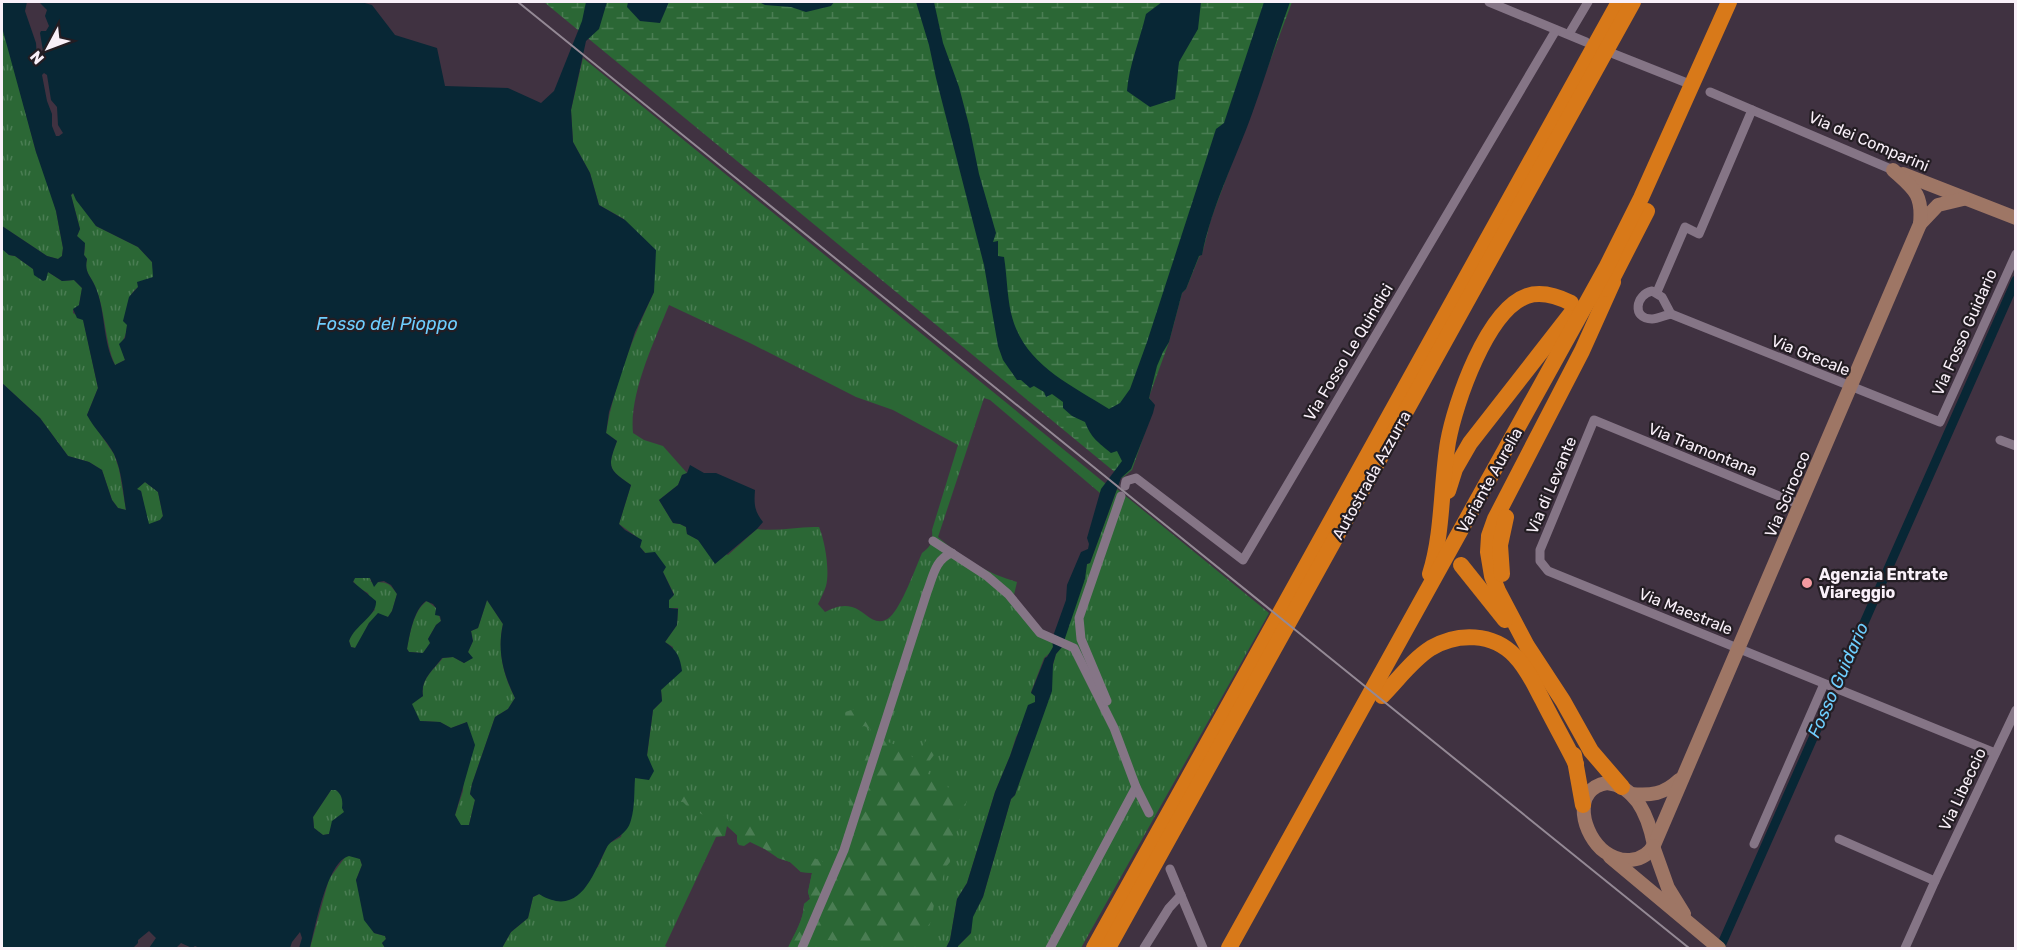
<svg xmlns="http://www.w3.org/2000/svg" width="2017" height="950" font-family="Rubik,sans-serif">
<defs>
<pattern id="grass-tufts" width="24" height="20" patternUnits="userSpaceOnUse" patternTransform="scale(1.5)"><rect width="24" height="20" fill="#2b6735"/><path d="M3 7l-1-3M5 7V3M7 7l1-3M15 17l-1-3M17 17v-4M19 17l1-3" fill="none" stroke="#4a7d53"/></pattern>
<pattern id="forest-firs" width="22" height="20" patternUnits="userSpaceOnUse" patternTransform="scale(1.5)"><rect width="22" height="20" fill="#2b6735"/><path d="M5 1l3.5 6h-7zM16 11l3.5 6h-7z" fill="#4a7d53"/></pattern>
<pattern id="wetland-marsh" width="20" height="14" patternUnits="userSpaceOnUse" patternTransform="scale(1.5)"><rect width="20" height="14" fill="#2b6735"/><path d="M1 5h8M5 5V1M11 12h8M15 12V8" fill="none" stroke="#4a7d53"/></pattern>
</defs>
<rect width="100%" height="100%" fill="#403241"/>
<g fill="url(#grass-tufts)" fill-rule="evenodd">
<path d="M2 23 36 152 45 173 56 211 63 248 62 256 58 259 47 256 2 226Z"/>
<path d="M583 58 1106 484 1100 493 990 400 984 398 938 537C960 557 988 574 1017 582L1013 599 1052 639 1053 646 1052 651 1044 658 1031 692 1035 696V702L1016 737 1010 756 995 792 967 883 957 899 950 940 946 948H788C794 934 804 920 804 904L810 899 808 892 812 873 801 872 790 862 778 858 760 846 737 835 723 822 665 946 669 948H502L511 932 528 918 533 897 598 867 608 844 621 837 635 778 647 756 653 710 662 701 661 690 673 647 665 642 677 625 678 608H669V600L674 594 663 572 640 547 641 540 619 524 631 485C608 469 607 468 617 441L606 433C614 384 633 337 654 292L624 219 599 205 590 173 573 142 571 110ZM669 305 750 343 856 397 893 410 958 445 932 530C933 541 932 546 922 553 915 569 902 606 890 617 875 630 865 610 852 607 842 604 833 608 825 612L818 604C821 598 824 592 826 586 830 571 825 541 819 527 798 526 778 532 757 529L728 555 687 534 686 527 680 524 673 523 659 500 678 485 682 475 687 473 663 446 644 440 633 433C629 394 654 342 669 305Z"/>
<path d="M74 193 96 226 138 247 152 262 154 277C145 282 132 289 129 299 124 314 132 331 120 344L125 360 115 365C104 340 106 311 95 286 90 275 84 272 87 259L84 255 85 246 77 236 80 229 71 195Z"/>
<path d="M2 249 9 255 15 256 33 269 46 275 48 272 62 281 74 280 82 288 79 306 73 310V313L83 319 98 388 87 415 114 454 119 469 126 510 118 508 112 500 102 470 89 462 68 456 40 418 2 383Z"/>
<path d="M145 482 158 492 163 516 160 520 148 525 141 491 136 489Z"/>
<path d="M1117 489 1269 613 1081 948H958V946L971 933 972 917 983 897 1011 799 1015 795 1032 742 1056 654 1062 647 1087 564 1090 563Z"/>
<path d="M355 578H370L371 582C386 583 387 580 397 594L392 611 388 617 381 615 369 623 356 648 351 647 349 641 352 632 375 610 368 593 359 588 353 581Z"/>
<path d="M487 600 503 624C497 649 503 675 515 698L508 709 495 717 472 784 470 794 475 800 469 825H460L455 815 463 791 467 722 451 728 440 722 419 721 411 703 423 696C420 680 433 670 443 658L453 657 464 663 472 658 468 652 473 641 471 631 478 628Z"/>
<path d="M427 601 436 608 441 621 436 625 428 639 431 643 423 653 409 652 407 649C410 634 413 611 427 601Z"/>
<path d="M331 790H336L341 794 345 812 333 821 329 834 323 835 314 828 313 817Z"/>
<path d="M346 856H354L360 859 362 865 356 880 374 933 385 936 386 939 382 943 385 948H310L329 879Z"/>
</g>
<path fill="url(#forest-firs)" d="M858 708 863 711 867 720 879 725 888 742 904 748 916 761 920 750 931 733 941 734 942 744 928 763V774L946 779 948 788 967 799 966 803 961 808C961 821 954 831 956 843L951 850 950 862 946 867 940 887 936 893 931 922 922 933C923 942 921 944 914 948H843L838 946 834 940H827L815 930 817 948H788C794 934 804 920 804 904L810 899 808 892 812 873 801 872 790 862 778 858 773 853 750 842 744 846 739 845 737 842V835L727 826 725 836 715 837 709 830V825L714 821 696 811 693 807 689 808 683 802H679L675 799 676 794 685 789C692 797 705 805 715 811 721 815 717 810 723 815 730 820 732 827 740 831L743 829 742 824 749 823 763 833 769 836 778 837 789 846 786 850C792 854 798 853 805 852L811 857 822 861 828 867 832 859V852L838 846 843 834 839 824 844 820 846 812 849 810 850 794 857 788 854 782 859 773 860 767C866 762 865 756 870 751L868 742 871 729 864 726 859 728 852 727 845 732 842 730 846 724 845 712Z"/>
<path fill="url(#wetland-marsh)" d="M544 2H1292L1211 219 1202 254 1199 257 1186 289 1182 293 1169 342 1149 397 1154 406 1132 470 1122 478Z"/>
<g fill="#082735" fill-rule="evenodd">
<path d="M2 2H27L25 11 36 43 37 58 40 61 43 51 40 33 41 31H46L49 26 45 16 47 10 39 2H361L372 5 395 35 437 48 445 86 508 88 541 103 554 91 582 21 586 2H607L599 29 586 41 571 110 573 142 590 173 599 205 625 220 656 250 654 292 635 332 609 412 606 433 617 441C607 468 608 469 631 485L619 524 625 530 642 540 640 547 645 553 655 552 666 567 663 572 674 595 669 600V608L678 609 677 625 665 642C677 650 680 657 682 671L661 690 662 701 653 710 647 755 654 771 649 780 635 778C634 791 635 807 631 820 627 836 612 838 607 847 596 867 585 906 556 901 549 899 545 898 539 894L533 897 528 918 511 932 502 948H385L382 943 386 939 385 936 374 933 364 920 356 880 362 865 360 859 349 856C327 861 315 928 310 948H299L302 938 300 932 292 942 290 948H200L195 946 192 948 181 943 176 948H149L156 938 149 931 138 940V943L133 948H2V383L40 418 68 456 89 462 102 470 112 500 118 508 126 510C123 492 122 471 114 454 107 440 94 429 87 415L98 388 83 320 77 318 73 309 79 305 82 288 74 280 62 281 48 272 46 280 43 281 34 275 33 269 15 256 9 255 2 249V226L47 256 58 259 62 256 63 248 56 211 36 152 3 31ZM44 73 47 75 51 100 57 107 58 125 63 133 59 136H56L52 126V114L47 101 42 75ZM73 193 76 200 96 226 138 247 152 262 153 277 137 282 138 287 129 297 123 321 127 325 125 338 119 344 125 360 115 365C102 341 106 311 95 286 90 275 84 272 87 259L84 255 85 243 77 236 80 229 71 195ZM145 482 158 492 163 516 160 520 149 524 141 491 137 489ZM355 578H370L374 587 378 582 384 581 391 585 397 594 392 611 388 617 378 613 369 623 355 648 351 647 349 641C355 625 377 616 376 601L353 582ZM487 600 503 624C497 651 503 673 515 698L508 709 495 717 472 784 470 794 475 800 469 825H461L455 815 475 745 467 722 451 728 440 722 420 721 412 704 423 696C420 680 433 670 442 658L453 657 464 663 473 658 468 652 473 641 471 631 478 628ZM426 601 433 604 436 608 435 615 440 616 441 621 436 625 428 639 430 643 423 653 409 652 407 649C410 634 413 611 426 601ZM331 790H336C342 795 343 800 342 808L344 812 332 821 329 834 323 835 314 828 313 817Z"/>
<path d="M628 2H669L660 23 640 21 627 7Z"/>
<path d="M759 2H834L831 6 806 12 791 7 765 5Z"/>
<path d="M916 2H934L943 43 959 87 969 125 979 174 996 233 993 242 998 241V256L1004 257C1007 276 1007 295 1011 313 1023 364 1068 383 1109 409L1120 403 1130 389 1147 342 1216 129 1224 123 1264 2H1290C1277 38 1266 75 1253 111 1236 159 1212 204 1202 255L1199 256 1186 289 1182 293 1169 342 1163 352 1157 366 1149 398 1155 405 1153 413 1131 469 1121 478 1090 563 1087 564 1085 579 1062 647 1056 654 1053 664 1052 691 1015 795 1011 799 983 897 973 917 971 933 958 946V948H946L950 940 957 899 967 883 995 792 1010 756 1028 705 1035 702V696L1031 693 1045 658 1047 657 1053 647 1052 639 1066 600 1067 585 1081 552 1088 549 1089 544 1087 538 1101 489 1122 461 1117 451 1111 453C1098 442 1091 438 1085 422L1072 416 1063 408V402L1052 394 1046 397 1044 392 1034 386 1030 388 1021 380H1017L1003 360 998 346 984 265 936 78 929 45Z"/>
<path d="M1162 2H1201L1198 29 1179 62 1175 99 1150 107 1127 91C1129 65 1140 40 1146 14Z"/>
<path d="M690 465 704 473H716L755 490C754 503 754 511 763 522L757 529 715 564 698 540 687 534 686 527 680 524 673 523 659 500 678 485 682 475 687 473Z"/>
</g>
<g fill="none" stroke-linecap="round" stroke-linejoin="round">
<path stroke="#082735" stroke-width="9" d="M1720 948 2016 280"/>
<g stroke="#857586" stroke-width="9">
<path d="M1489 2 1586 42"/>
<path d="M1569 34 1588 2"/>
<path d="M1614 54 1687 83"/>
<path d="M1710 92 1893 170"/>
<path d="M1652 291 1662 297 1671 314C1665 315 1658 319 1652 319 1631 319 1636 294 1652 291Z"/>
<path d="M1657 292 1685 227 1699 234 1752 110"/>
<path d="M1671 314 1940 422 2016 254"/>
<path d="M2000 440 2016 446"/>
<path d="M1125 486 1126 481 1136 478 1243 560 1556 30"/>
<path d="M1801 505 1594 420 1540 550V561L1548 571 1995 753"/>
<path d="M933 541 987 576 1008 594 1040 633 1074 648 1114 728 1136 787 1149 813"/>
<path d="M1107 701 1081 639 1079 618 1121 496"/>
<path d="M1839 839 1935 881"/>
<path d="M1754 844 1824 684"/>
<path d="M1170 869 1203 948"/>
<path d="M802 948 844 850 927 592C933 577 935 559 952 553"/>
<path d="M1050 948 1136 787"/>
<path d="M1144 948 1169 908 1181 895"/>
<path d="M1905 948 1935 881 2016 710"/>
</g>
<g stroke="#9e7665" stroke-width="14">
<path d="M1903 174 2016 218"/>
<path d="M1920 224 1938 205 1963 199"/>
<path d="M1607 783C1637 786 1649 819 1654 845 1644 863 1621 864 1605 852 1583 836 1570 789 1607 783Z"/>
<path d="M1631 794C1651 796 1664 794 1679 780"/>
<path d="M1654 845 1920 224C1923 194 1914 189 1893 170"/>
<path d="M1653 846 1668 888 1684 914"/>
<path d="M1610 857 1719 948"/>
</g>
<g stroke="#d87919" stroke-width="16">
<path d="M1613 282 1582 351 1495 519 1489 536 1488 552 1492 576 1498 591 1527 646 1563 701 1591 751 1622 787"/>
<path d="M1607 289 1647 211"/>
<path d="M1448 491 1455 469 1470 443 1573 311"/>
<path d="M1461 565 1505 620"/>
<path d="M1430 574C1443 534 1441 484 1448 442 1455 403 1487 310 1527 296 1542 291 1557 296 1571 303"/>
<path d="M1502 574 1500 545 1506 517"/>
<path d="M1382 696C1398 680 1412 660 1431 648 1458 632 1493 633 1515 656 1527 668 1534 684 1542 699 1553 721 1565 742 1576 764"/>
<path d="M1574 755 1583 805"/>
<path d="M1094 948 1619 2"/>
<path d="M1108 948 1633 2"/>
<path d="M1229 948 1606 268 1641 198 1729 2"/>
</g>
<path stroke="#948995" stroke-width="2" d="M518 2 1689 948"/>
</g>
<circle fill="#f49aa0" stroke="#231d23" stroke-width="2" cx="1807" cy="583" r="6"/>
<g text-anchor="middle" stroke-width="4.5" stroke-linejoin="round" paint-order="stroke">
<g font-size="16" fill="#f9f0f9" stroke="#231d23">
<text transform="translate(1869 141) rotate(23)" y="6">Via dei Comparini</text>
<text transform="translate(1964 332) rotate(-66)" y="6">Via Fosso Guidario</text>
<text transform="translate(1348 352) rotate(-59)" y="6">Via Fosso Le Quindici</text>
<text transform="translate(1811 355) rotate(22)" y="6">Via Grecale</text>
<text transform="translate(1703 449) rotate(22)" y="6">Via Tramontana</text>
<text transform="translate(1371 475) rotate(-61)" y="6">Autostrada Azzurra</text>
<text transform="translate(1489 480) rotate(-61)" y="6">Variante Aurelia</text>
<text transform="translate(1551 485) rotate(-67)" y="6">Via di Levante</text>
<text transform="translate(1787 494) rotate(-67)" y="6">Via Scirocco</text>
<text transform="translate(1686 611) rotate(22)" y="6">Via Maestrale</text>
<text transform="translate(1962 789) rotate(-65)" y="6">Via Libeccio</text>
</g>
<g font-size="16" font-weight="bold" fill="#f9f0f9" stroke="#231d23" text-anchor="start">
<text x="1819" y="580">Agenzia Entrate<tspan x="1819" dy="18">Viareggio</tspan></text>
</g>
<g font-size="18" font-style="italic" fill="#6ecefe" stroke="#231d23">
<text x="387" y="330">Fosso del Pioppo</text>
<text transform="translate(1838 680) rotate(-66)" y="6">Fosso Guidario</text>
</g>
</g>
<rect width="2017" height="950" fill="none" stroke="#f9f0f9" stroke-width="6"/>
<g transform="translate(48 48) rotate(229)" stroke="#231d23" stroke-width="4.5" paint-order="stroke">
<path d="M0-4.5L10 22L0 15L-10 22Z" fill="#f9f0f9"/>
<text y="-9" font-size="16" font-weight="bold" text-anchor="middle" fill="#f9f0f9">N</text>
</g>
</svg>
